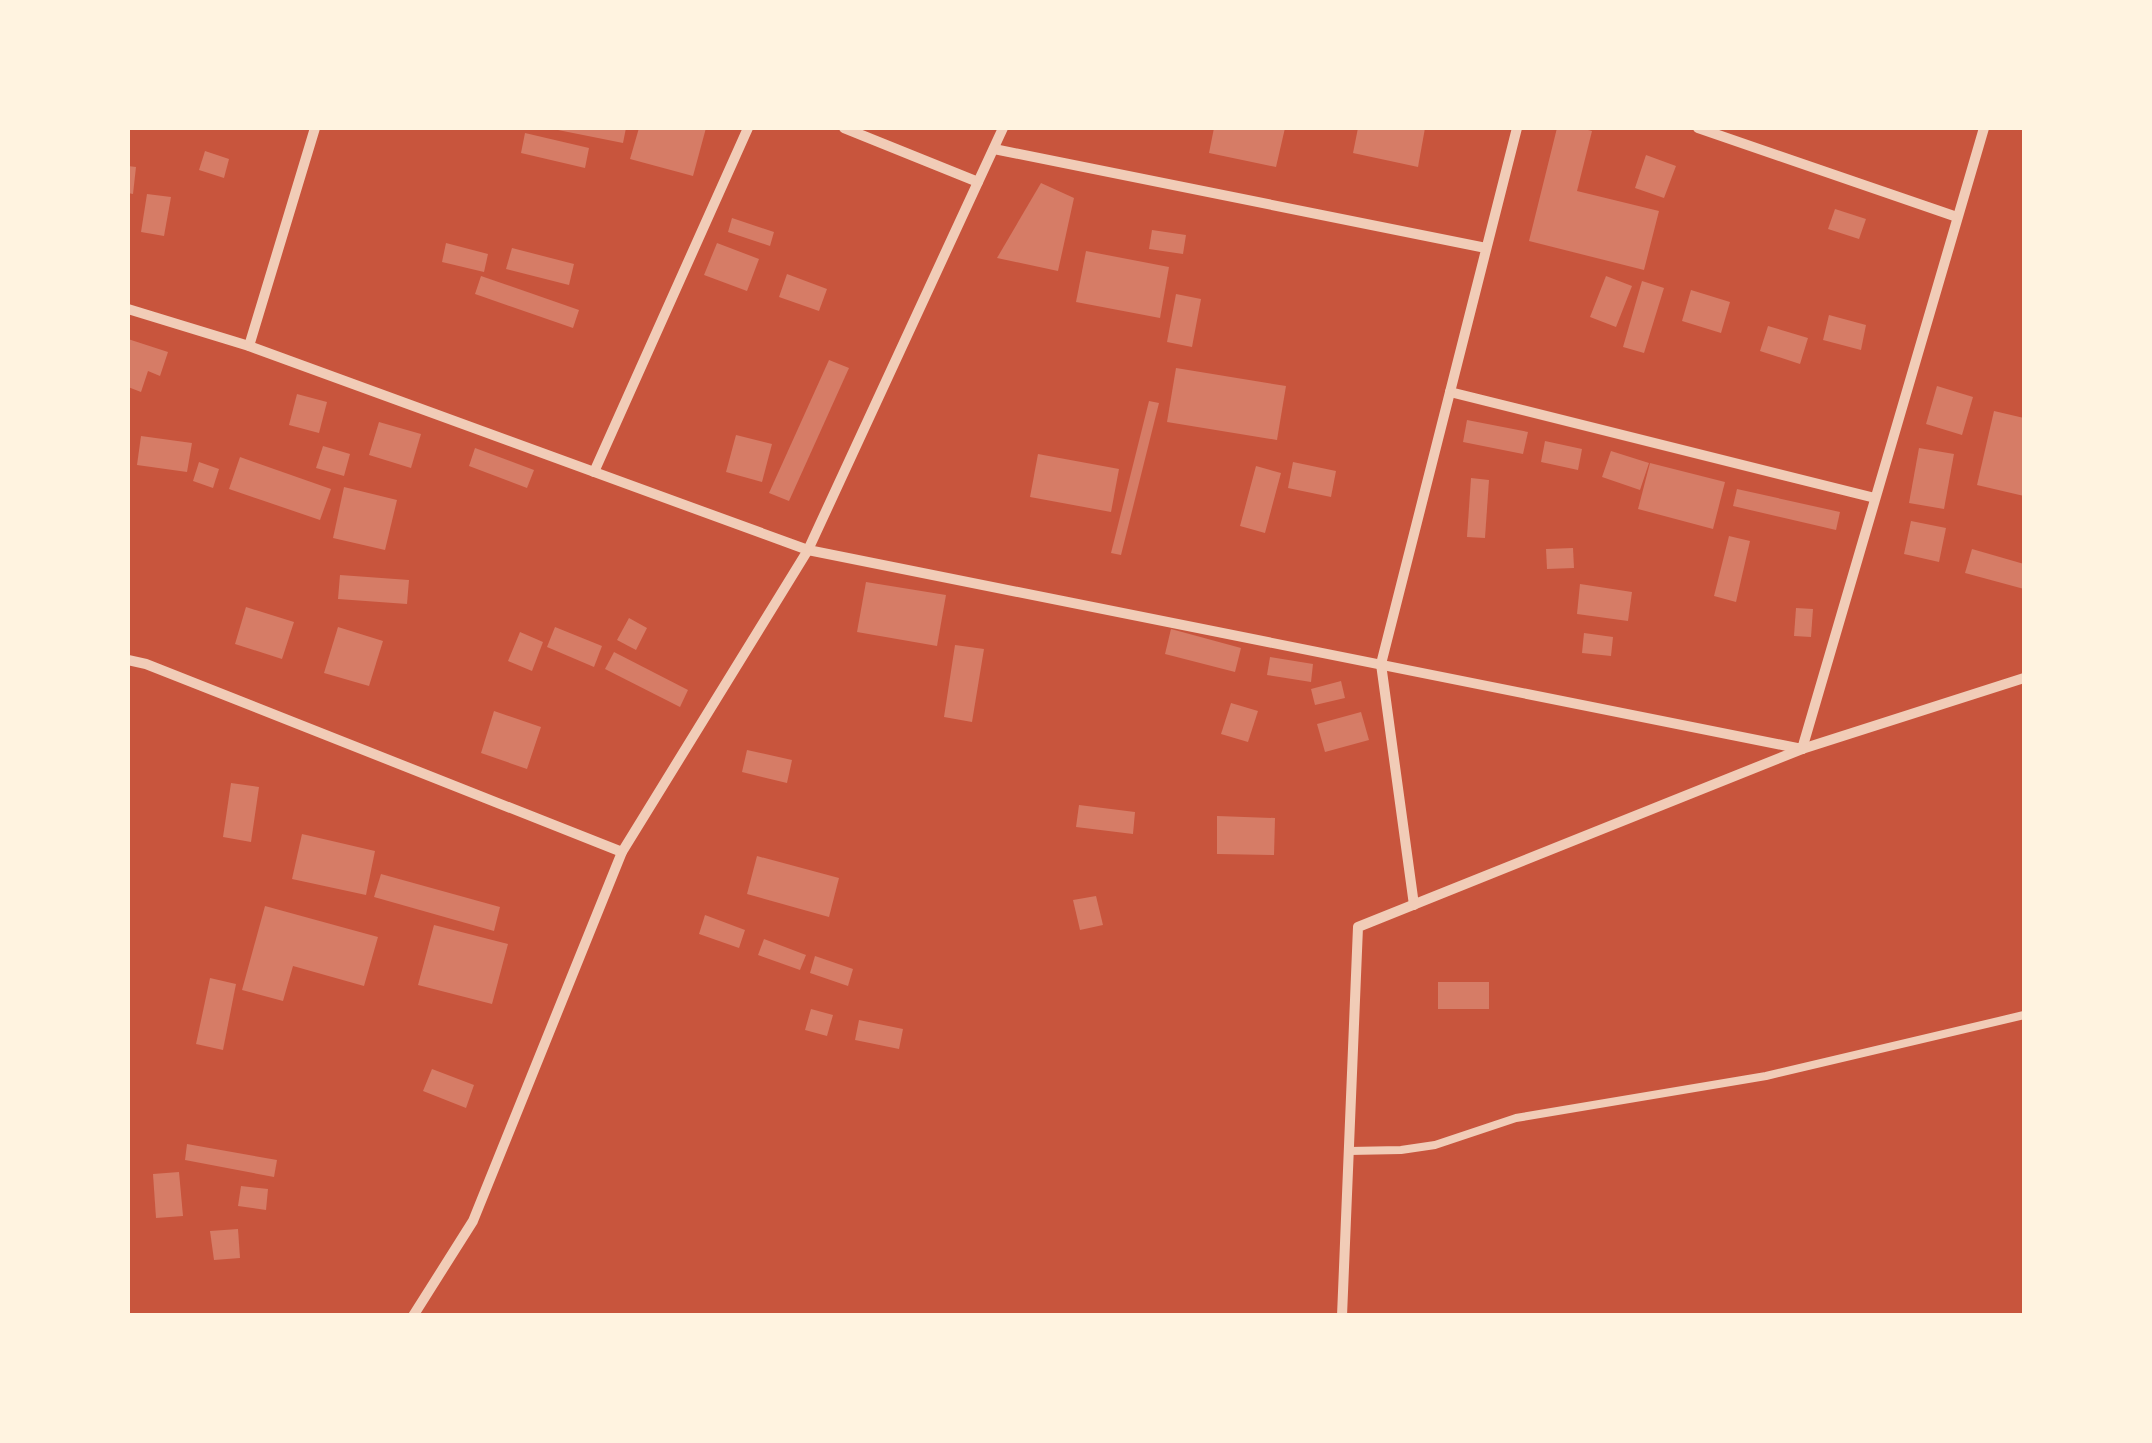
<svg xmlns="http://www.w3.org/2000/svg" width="2152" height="1443" font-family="'DM Sans',sans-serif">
<rect width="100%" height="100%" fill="#c8553d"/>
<g fill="#d67c66">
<path d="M553 128H626L623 143 553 129Z"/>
<path d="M639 128H706L693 176 630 159Z"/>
<path d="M1214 128H1285L1276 167 1209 153Z"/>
<path d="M1358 128H1425L1418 167 1353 153Z"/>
<path d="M1557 128H1580L1592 131 1577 191 1659 211 1644 270 1529 241Z"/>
<path d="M525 133 589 148 585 168 521 153Z"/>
<path d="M205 151 229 159 224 178 199 170Z"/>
<path d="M1646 155 1676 166 1664 198 1635 188Z"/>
<path d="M128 166 136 167 133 194 128 193Z"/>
<path d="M1041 183 1074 198 1058 271 997 258Z"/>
<path d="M147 194 171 197 164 236 141 232Z"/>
<path d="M1835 209 1866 219 1859 239 1828 229Z"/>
<path d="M732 218 774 232 770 246 728 232Z"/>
<path d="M1152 230 1186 235 1183 254 1149 249Z"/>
<path d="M446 243 488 254 484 272 442 262Z"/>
<path d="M717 243 759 259 747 291 704 275Z"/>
<path d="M512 248 574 264 569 285 506 269Z"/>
<path d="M1086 251 1169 267 1160 318 1076 302Z"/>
<path d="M787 274 827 289 819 311 779 297Z"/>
<path d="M481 276 579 310 573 328 475 294Z"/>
<path d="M1606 276 1632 286 1616 327 1590 317Z"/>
<path d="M1642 281 1664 288 1644 353 1623 347Z"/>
<path d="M1691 290 1730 302 1721 333 1682 321Z"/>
<path d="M1176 294 1201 299 1192 347 1167 342Z"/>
<path d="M1829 315 1866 325 1861 350 1823 340Z"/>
<path d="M1768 326 1808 338 1800 364 1760 351Z"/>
<path d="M128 339 168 352 160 376 148 371 141 392 128 387Z"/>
<path d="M829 360 849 368 789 501 769 493Z"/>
<path d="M1176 368 1286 386 1277 440 1167 422Z"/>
<path d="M1937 386 1973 397 1962 435 1926 424Z"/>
<path d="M297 394 327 402 319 433 289 425Z"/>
<path d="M1149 401 1159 403 1121 555 1111 553Z"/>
<path d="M1994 411 2024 418V496L1977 485Z"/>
<path d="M1467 420 1528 432 1523 454 1463 442Z"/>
<path d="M379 422 421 434 411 468 369 455Z"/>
<path d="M736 435 772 444 762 482 726 472Z"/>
<path d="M141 436 192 443 187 472 137 465Z"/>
<path d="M1545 441 1582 449 1578 470 1541 462Z"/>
<path d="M323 446 350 454 344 476 316 468Z"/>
<path d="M475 448 534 470 527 488 469 466Z"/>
<path d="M1919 448 1954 454 1944 509 1909 503Z"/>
<path d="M1611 451 1649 463 1640 490 1602 477Z"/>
<path d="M1038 454 1119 469 1111 512 1030 497Z"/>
<path d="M240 457 331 489 320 520 229 489Z"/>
<path d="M199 462 219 469 213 488 193 481Z"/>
<path d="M1293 462 1336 471 1331 497 1288 488Z"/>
<path d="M1650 463 1725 482 1713 529 1638 509Z"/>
<path d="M1256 466 1281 473 1265 533 1240 526Z"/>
<path d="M1471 478 1489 480 1485 538 1467 537Z"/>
<path d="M344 487 397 500 385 550 333 538Z"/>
<path d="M1737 489 1840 512 1836 530 1733 506Z"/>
<path d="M1911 521 1946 528 1939 562 1904 554Z"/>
<path d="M1729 536 1750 541 1736 602 1714 596Z"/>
<path d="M1573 548 1574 568 1547 569 1546 549Z"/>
<path d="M1972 549 2024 564V589L1965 573Z"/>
<path d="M340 575 409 580 407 604 338 599Z"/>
<path d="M866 582 946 595 937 646 857 632Z"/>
<path d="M1580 584 1632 592 1628 621 1577 614Z"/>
<path d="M246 607 294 622 282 659 235 644Z"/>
<path d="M1796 608 1813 609 1811 637 1794 636Z"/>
<path d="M629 618 647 628 636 650 617 640Z"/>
<path d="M338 627 383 641 369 686 324 673Z"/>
<path d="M555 627 602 646 594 667 547 647Z"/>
<path d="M1171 629 1241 648 1235 672 1165 654Z"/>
<path d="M520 632 543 642 532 671 508 661Z"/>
<path d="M1584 633 1613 637 1611 656 1582 653Z"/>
<path d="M955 645 984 649 972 722 944 717Z"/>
<path d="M614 652 688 690 680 707 605 669Z"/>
<path d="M1270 657 1313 664 1311 682 1267 675Z"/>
<path d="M1341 681 1345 698 1315 705 1311 689Z"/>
<path d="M1231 703 1258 711 1248 742 1221 734Z"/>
<path d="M494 711 541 727 527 769 481 753Z"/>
<path d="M1361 712 1369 740 1325 752 1317 724Z"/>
<path d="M747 750 792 760 787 783 742 772Z"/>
<path d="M231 783 259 787 251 842 223 837Z"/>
<path d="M1079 805 1135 812 1133 834 1076 827Z"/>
<path d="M1217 816 1275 818 1274 855 1217 854Z"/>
<path d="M302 834 375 851 366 895 292 879Z"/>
<path d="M757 856 839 878 829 917 747 894Z"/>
<path d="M381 874 500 907 494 931 374 897Z"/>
<path d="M1096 896 1103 925 1080 930 1073 900Z"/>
<path d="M265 906 378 937 364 986 293 966 283 1001 242 990Z"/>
<path d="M705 915 745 930 739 948 699 934Z"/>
<path d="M434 925 508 944 492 1004 418 985Z"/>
<path d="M764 939 806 955 800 970 758 955Z"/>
<path d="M815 956 853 969 848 986 810 973Z"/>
<path d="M210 978 236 984 223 1050 196 1044Z"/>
<rect x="1438" y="982" width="51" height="27"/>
<path d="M811 1009 833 1015 827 1036 805 1030Z"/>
<path d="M859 1020 903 1029 899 1049 855 1040Z"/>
<path d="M432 1069 474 1085 466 1108 423 1091Z"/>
<path d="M187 1144 277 1160 274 1177 185 1160Z"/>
<path d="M179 1172 183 1216 156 1218 153 1174Z"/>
<path d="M241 1186 268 1189 266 1210 238 1206Z"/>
<path d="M238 1229 240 1258 214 1260 210 1231Z"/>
</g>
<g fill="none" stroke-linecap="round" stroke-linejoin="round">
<path stroke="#f1ccb7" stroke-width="8" d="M1349 1151 1401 1150 1435 1145 1516 1118 1766 1076 2024 1015"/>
<g stroke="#f1ccb7" stroke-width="10">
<path d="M844 128 978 182"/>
<path d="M1698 128 1957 217"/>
<path d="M994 149 1486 248"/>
<path d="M128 309 249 346 808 550 1802 749 1984 128"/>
<path d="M249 346 315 128"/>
<path d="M1450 392 1875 498"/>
<path d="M594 472 748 128"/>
<path d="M128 660 146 664 622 852"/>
<path d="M1414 905 1381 664 1517 128"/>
<path d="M413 1316 473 1221 622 852 808 550 1003 128"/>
<path d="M1342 1316 1358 927 1802 749 2024 678"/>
</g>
</g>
<rect width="2152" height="1443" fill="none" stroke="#fff3e0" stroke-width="260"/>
</svg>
